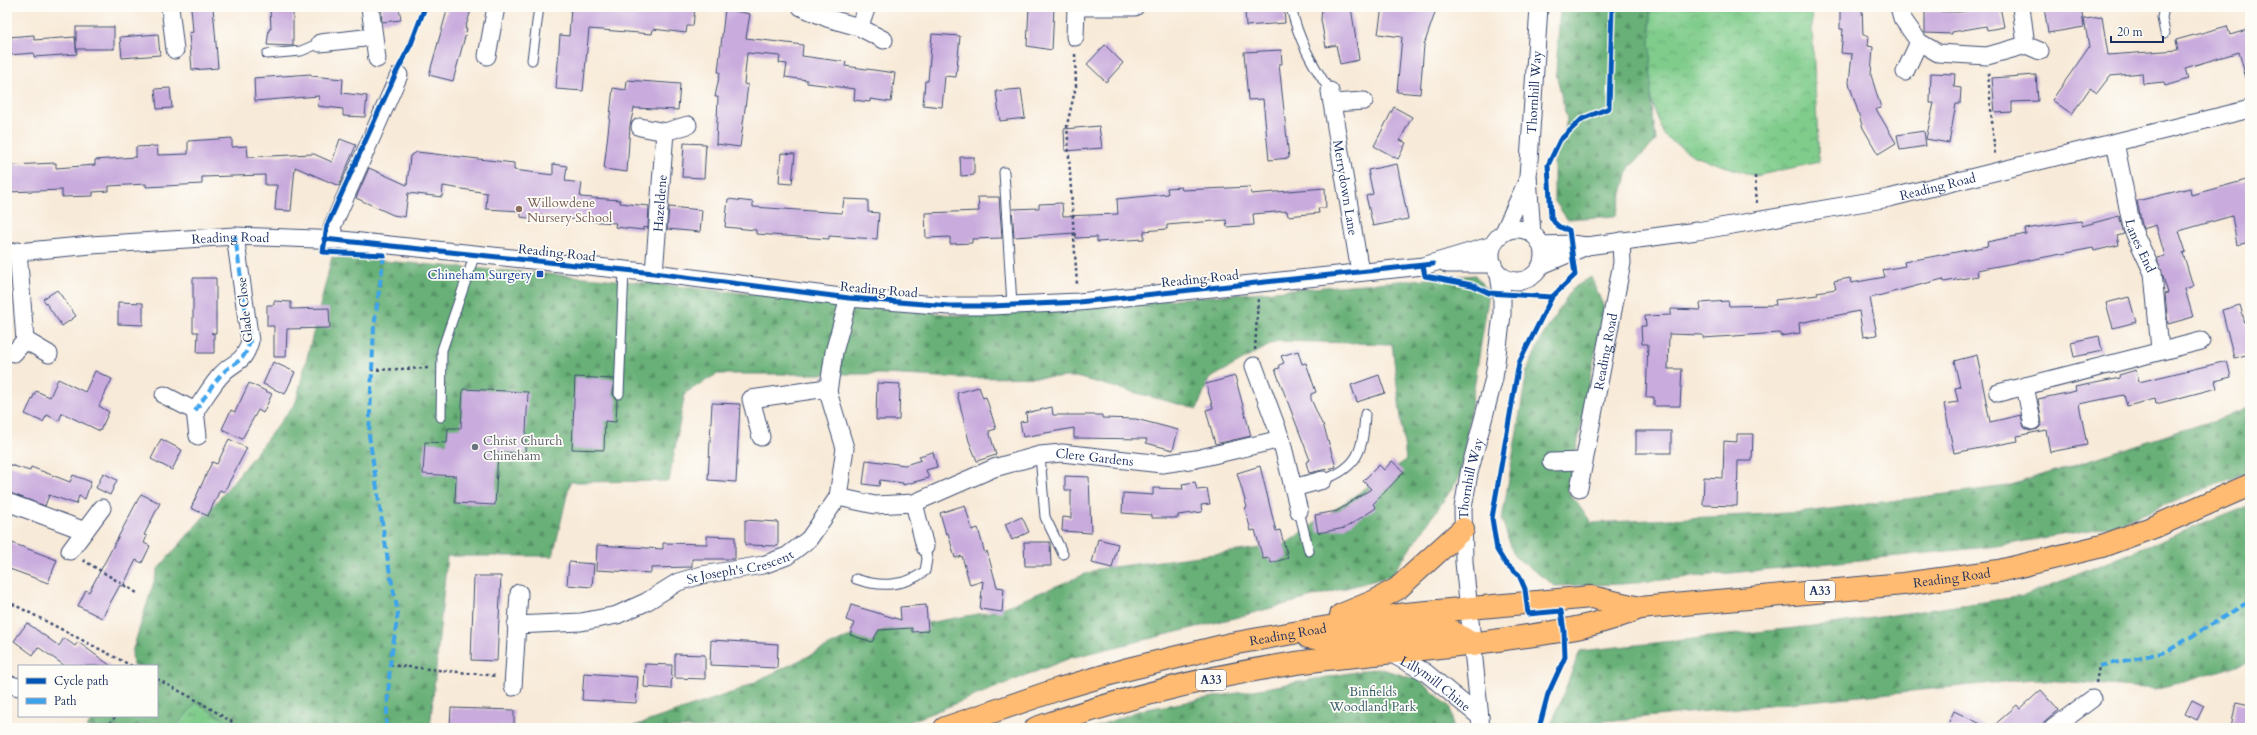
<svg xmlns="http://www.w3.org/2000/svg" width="2257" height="735" font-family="Cardo,serif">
<defs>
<pattern id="forest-firs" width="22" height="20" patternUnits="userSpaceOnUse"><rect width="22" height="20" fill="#67b077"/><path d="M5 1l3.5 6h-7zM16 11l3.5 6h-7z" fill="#549065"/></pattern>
<pattern id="park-crowns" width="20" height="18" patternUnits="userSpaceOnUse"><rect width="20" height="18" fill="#7fcc8b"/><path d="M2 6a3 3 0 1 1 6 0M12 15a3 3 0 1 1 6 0" fill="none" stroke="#67a675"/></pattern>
</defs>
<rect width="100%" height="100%" fill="#fdfcf7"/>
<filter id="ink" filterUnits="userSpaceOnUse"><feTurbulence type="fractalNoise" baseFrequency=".025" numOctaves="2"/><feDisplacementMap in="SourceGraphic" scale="8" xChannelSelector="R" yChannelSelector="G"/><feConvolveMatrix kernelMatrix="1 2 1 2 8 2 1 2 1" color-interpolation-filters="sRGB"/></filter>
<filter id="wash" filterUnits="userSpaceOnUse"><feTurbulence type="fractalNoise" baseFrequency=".012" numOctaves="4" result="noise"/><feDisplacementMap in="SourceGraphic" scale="16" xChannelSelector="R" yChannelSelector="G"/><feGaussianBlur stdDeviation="0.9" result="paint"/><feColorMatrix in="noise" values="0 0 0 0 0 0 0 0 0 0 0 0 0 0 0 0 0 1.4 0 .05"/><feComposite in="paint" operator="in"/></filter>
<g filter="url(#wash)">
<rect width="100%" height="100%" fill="#f8ead8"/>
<g fill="url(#forest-firs)" stroke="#41706a">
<path d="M1560 7H1650L1651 100 1656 141 1629 168 1616 216 1567 219 1554 200V163L1567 120 1556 73Z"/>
<path d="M332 257 597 278 963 316 1475 275 1489 293 1460 477 1391 576 1234 618 1070 658 894 728H628L734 692 848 637 995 611 1098 569 1284 545 1406 460 1392 344 1277 341 1209 379 1197 409 1076 377 961 378 881 374H717L685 393 669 481 570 482 553 556H447L430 728H86L95 716H157V666H133L132 652 158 569 221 497 296 402Z"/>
<path d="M1591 277 1604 308 1568 492 1592 523 1805 512 2008 486 2239 412 2250 407V471L2113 526 1997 546 1622 584 1555 586 1514 556 1502 520 1527 371 1542 337 1572 289Z"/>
<path d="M2250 505V662L2156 689 2034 679 1574 724 1573 728H1550L1580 651 1832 624 2024 596Z"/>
<path d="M1378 668 1419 680 1451 708 1453 728H1093L1141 710Z"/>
</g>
<g fill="url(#park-crowns)" stroke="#4d7e74">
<path d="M1650 7H1811L1819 162 1755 176 1694 156 1664 136 1651 100Z"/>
<path d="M196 703 238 728H175Z"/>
</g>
<g id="blocks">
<g fill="#c9acdd">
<path d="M191 7H213L218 68 192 70 189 33 193 32Z"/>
<path d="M270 7H293V46L267 45 269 29H271Z"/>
<path d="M381 7H399L401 20 382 22Z"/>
<path d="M448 7H472L465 29H467L453 81 429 75Z"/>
<path d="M571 7H695L693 26H687L686 33 653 29 652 34 589 29 583 91 556 89 560 35 569 36Z"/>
<path d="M1029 7H1054L1052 50 1027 46Z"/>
<path d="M1322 7H1351L1359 60 1340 64 1336 45 1326 47 1321 20Z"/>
<path d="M1382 7H1437L1424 45 1420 94 1397 92 1402 37 1378 34Z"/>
<path d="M1840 7H1862L1863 35 1869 36 1868 46 1873 47 1871 75 1881 108 1876 109 1896 143 1878 154 1863 128 1849 83 1852 54 1841 53 1843 29H1840Z"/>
<path d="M2000 7 2004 27 1987 30 1986 26 1952 32V34L1925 33V11L1959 12Z"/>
<path d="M2044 7H2081L2084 27 2048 33Z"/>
<path d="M1284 8 1285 23 1246 26 1245 11Z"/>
<path d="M725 9 750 14 746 38 803 45 802 56 846 62 845 66 895 73 891 102 870 99V102L854 100 855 89 807 83V80L785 77 787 64 779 63 780 56 747 53 744 84 748 85 740 147 716 144 718 97H715L720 72H718Z"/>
<path d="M2102 17 2108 55 2178 50 2176 40 2227 26 2230 35 2250 29V77L2246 78 2239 52 2185 68 2188 79 2165 86 2164 82 2143 84 2142 73 2110 76 2097 93 2090 88 2072 114 2052 100 2089 47 2084 19Z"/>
<rect x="76" y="27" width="38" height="22"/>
<path d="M158 34 160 55 122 58 120 37Z"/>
<path d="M932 34 960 36 956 77 945 76 942 107 923 105 925 81H928Z"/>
<path d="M34 35V40L75 37 77 54 34 57V53L9 55 8 37Z"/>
<path d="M1105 45 1123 63 1106 82 1087 64Z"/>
<path d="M1281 50 1282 64H1279L1289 158 1269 160 1263 99 1248 100 1244 52Z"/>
<path d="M1931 73 1955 74 1954 87 1961 88 1960 104H1956L1949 143 1926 139 1934 103H1930Z"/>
<path d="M311 74V76L343 79 342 93 367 96 365 117 343 116V109L318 106 319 96 255 101 254 78Z"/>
<path d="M2036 75 2038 101 2012 102V112L1995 113 1992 78Z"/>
<path d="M627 80 680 84 678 110 634 108 630 125 627 172 604 169 613 88 626 90Z"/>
<path d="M170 88 172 108 157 109 155 89Z"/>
<path d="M1021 89 1025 118 1000 121 996 91Z"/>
<path d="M1394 107 1412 117 1400 140 1406 143 1398 159 1374 146Z"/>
<path d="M1099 126 1102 148 1065 151 1064 129Z"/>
<path d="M1924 131 1926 146 1900 150 1897 135Z"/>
<path d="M232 138V147L247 146 248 157 314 154 332 162 340 139 356 145 339 186 295 167 291 211 275 210 277 185H265V175L202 177V184L146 187V184L109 186V191L93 192V196L62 197V190L7 192V176H11V165L56 163V168L95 165V160L136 157V147L157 146 158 155 188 154V141Z"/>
<path d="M684 143 706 144 704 178 682 177Z"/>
<path d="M417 152 514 163V170L553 175V164L567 166 565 181 582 183 580 197 620 200V203L649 206 648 228 643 227V230L615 227 616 223 584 221 542 215 541 220 521 217V211L486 209 487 193 443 186 442 197 408 193 405 217 393 215 356 198 369 168 407 185 410 156Z"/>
<path d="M781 153 795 154 792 184 779 183Z"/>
<path d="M960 157H974V175L961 176Z"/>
<path d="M1397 164 1408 219 1373 226 1366 196 1373 194 1368 170Z"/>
<path d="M2250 179V214L2246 215 2250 242 2237 245 2232 216 2179 231 2186 252 2183 253 2193 286 2185 289 2193 317 2168 324 2165 294 2168 293 2157 258 2165 256 2156 225 2143 229 2137 201 2190 188 2191 195Z"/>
<path d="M1181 187 1182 190 1250 187 1251 194 1325 188 1326 208H1318L1319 213 1288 216 1287 211 1253 214 1254 225 1227 227 1226 220 1167 225V229L1144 231V239L1097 242V237L1076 238 1075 233 1014 237 1012 209 1039 208V204L1062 203 1063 216 1118 214 1117 199 1168 194 1167 188Z"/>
<path d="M978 197H999L1002 238 972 239V243L950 244V237L926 238 925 213 979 211Z"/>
<path d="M728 199 753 202V207L842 213 844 199 868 200V212L879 213 877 239 829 236V239L756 234V230L725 227Z"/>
<path d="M669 207 702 210 700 232 667 229Z"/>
<path d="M2119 216 2124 234 2117 236 2119 245 2094 251 2093 248 1977 270 1978 276 1944 282 1943 279 1870 298 1877 335 1863 337 1859 311 1799 323 1800 333 1780 336V333L1703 338V335L1669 334 1668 369H1682L1680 406H1654V397H1646L1648 344H1642L1641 326H1646L1645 316 1671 315V309L1701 310 1700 303 1728 301 1729 306 1776 305 1775 300 1818 295 1817 292 1836 289 1834 281 1850 278 1851 283 1885 277 1883 270 1905 266 1904 262 1988 246 1987 242 2026 234 2025 229 2081 221 2082 226Z"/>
<path d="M193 278H216V333H211L214 334V353H197L198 332H193Z"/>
<path d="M57 290 76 316 62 326 43 299Z"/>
<path d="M2129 297 2136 322 2113 328 2106 303Z"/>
<path d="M274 301 291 302V309L329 308 330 328 287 329 286 357H274V326H267V305H274Z"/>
<path d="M118 302 143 303V325L118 324Z"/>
<path d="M2240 305 2246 327 2250 326V354L2234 358 2222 310Z"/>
<path d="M2099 336 2102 351 2074 357 2071 342Z"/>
<path d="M1298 351 1302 364 1306 363 1316 392 1311 394V399L1322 424H1323L1336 467 1309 473 1306 462 1310 460 1275 369 1280 368 1279 365 1284 363 1281 356Z"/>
<path d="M1977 355 1990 422 2021 415 2024 427 2029 431 2038 429 2042 424 2038 399 2076 391 2075 387 2120 378 2119 375 2136 370 2139 382 2227 361 2231 377 2215 381 2217 388 2156 404 2155 399 2127 406 2124 395 2079 404 2087 445 2050 452 2046 430 2017 436 2018 441 1954 453 1944 404 1958 402 1955 388 1960 387 1954 361Z"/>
<path d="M273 362 295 372 285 394 263 384Z"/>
<path d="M95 371 112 379 99 406 109 412 100 431 62 413 59 421 47 415 43 422 25 414 36 391 50 397 58 379 85 392Z"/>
<path d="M1379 375 1385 393 1357 402 1351 385Z"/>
<path d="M1235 376 1251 436 1215 444 1206 410 1213 408 1206 384Z"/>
<path d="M575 377 614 379 613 394 617 400 616 422 605 421 604 450 572 449Z"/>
<path d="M249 383 272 394 263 413 258 410 242 439 222 429 231 410 235 412Z"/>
<path d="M877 383 900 384 899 420H876Z"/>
<path d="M979 387 983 398 986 397 996 429 989 431 996 455 977 461 969 441 957 393Z"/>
<path d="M463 389 528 392 525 453 498 452 495 505 455 503 456 476 423 474 425 442 447 443 448 428H461Z"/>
<path d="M712 403 740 404 736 482 708 480Z"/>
<path d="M1052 407 1053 415H1102V418L1136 419 1178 430 1173 450 1146 443 1147 439 1074 438V428L1023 437 1020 422 1027 421 1026 413Z"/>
<rect x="1636" y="431" width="35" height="22"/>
<path d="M1737 434H1753L1752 461H1738L1737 506 1703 505 1704 477 1723 478 1724 441 1737 442Z"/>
<path d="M161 439 182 450 172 470 151 459Z"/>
<path d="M229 439 247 448 224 492 220 490 208 516 191 508 212 462 217 464Z"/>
<path d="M933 452 937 467 926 470 929 478 903 485V483L880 480 879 486 863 484 866 460 905 465 921 460 919 456Z"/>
<path d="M1392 461 1404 472 1373 504 1376 508 1345 528 1318 533 1315 515 1337 511 1371 489 1363 481 1379 465 1384 470Z"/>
<path d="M7 464 30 471 31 467 70 482 73 475 91 482 85 499 79 496 76 504 49 495 45 506 7 492Z"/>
<path d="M1260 466 1276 531 1280 530 1288 558 1271 563 1269 558 1263 559 1255 530 1251 531 1245 508 1247 507 1237 473Z"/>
<path d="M103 473 117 480 110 495 96 488Z"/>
<path d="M1065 476 1089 477 1091 533 1062 531 1063 517 1071 518V490H1065Z"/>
<path d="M1195 482 1197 490 1207 489 1210 504 1201 505 1202 512 1178 515V518H1152V515L1122 513 1123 493 1153 495V488L1183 489 1182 484Z"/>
<path d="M141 494 160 503 144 535 147 536 144 543 150 546 142 563 136 560 123 586 120 585 102 618 78 606 86 590 89 592Z"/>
<path d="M965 505 972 530 978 528 985 554 987 551 997 587 1004 588 1002 612 980 609 983 581 970 585 962 556 955 558 948 533 946 534 940 513Z"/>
<path d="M1022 517 1029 532 1012 540 1005 524Z"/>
<path d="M745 520 778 522V546L745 545Z"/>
<path d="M707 536 735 537V559H692V567L651 568V573L596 570 597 545 663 549V543L707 544Z"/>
<path d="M1098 539 1118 544 1112 568 1092 563Z"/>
<path d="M7 541 57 560 48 583 7 568Z"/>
<path d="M1024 542H1050L1051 566H1025Z"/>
<path d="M569 562 594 564 592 587 567 585Z"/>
<path d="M474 576H501L497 661 471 660Z"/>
<path d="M851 605 901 620 900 607 926 605 928 631 912 632V628L879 630 872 642 850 635 854 623 846 620Z"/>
<path d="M27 623 59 646 64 638 75 646 78 642 111 666H65L38 647 33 655 14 641Z"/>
<path d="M711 640 778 644 777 668 710 665Z"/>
<path d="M675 654 705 655V679L675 678Z"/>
<path d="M645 664 672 665 671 689 644 687Z"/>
<path d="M584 673 638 677 636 703 582 700Z"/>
<path d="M2041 690 2059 710 2038 728H1991L2017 705 2020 709Z"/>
<path d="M2192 700 2204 706 2197 720 2185 714Z"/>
<path d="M2236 702 2250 705 2248 728H2231Z"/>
<path d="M451 708 514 710V728H450Z"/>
<path d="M1954 711 1989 728H1946Z"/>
</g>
</g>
</g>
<g filter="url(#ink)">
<use href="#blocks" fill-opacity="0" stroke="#3c4b70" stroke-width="1"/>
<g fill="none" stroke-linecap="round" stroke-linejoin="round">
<g stroke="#3c4b70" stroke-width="11">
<g id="service">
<path d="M1291 7C1298 39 1312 64 1330 91"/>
<path d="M2164 7 2162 18 2165 33"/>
<path d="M267 54 301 51 320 43"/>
<path d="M532 60 539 7"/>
<path d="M1004 172 1012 305"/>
<path d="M619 394 624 270"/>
<path d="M441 417 442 350 475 254"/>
<path d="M1040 455 1045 517 1063 554"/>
<path d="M1323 480C1359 467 1363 450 1365 414"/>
<path d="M1299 511 1309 551"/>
<path d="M856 579C879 587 905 587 925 571L927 559 925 547"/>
</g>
</g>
<g stroke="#3c4b70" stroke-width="19">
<g id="minor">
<path d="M170 7 175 50"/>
<path d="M370 7 377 59"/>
<path d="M801 7 827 18 859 27 884 40"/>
<path d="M1076 7H1135"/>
<path d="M1899 7 1902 18 1919 42 1938 53 1987 56 2026 45"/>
<path d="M2021 7 2026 45 2040 51"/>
<path d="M859 27 867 7"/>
<path d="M1075 37 1076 7"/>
<path d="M320 43 373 37"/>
<path d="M487 56 496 7"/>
<path d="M1905 72 1919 42"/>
<path id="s1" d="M1330 91 1360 272"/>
<path d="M1332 103 1364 101"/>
<path d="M640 127 665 132 688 125"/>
<path id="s2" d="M2115 142 2132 228 2153 273 2160 350"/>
<circle cx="1517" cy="255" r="26"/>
<path d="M1504 232 1528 179"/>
<path id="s3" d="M1532 234 1528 177 1539 7"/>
<path d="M335 240 332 227 399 75"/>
<path id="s4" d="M1541 245 1571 244 1587 246 1697 231 1889 198 2250 109"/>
<path d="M18 251 25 340 49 354"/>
<path id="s5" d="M7 253 91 245 235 236 342 240 654 273 849 298 949 306H992L1079 302 1423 266 1493 245"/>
<path d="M1447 264H1493"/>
<path d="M1542 265 1587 246"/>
<path id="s6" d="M654 273 665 132"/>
<path d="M14 353 25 340"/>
<path d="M1254 366 1281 439 1299 511"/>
<path d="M2025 386 2032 421"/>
<path d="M1998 393 2201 341"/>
<path d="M164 395 195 411 198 436"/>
<path d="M195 411C204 399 211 386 221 375 235 359 243 366 250 341L235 236"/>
<path d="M761 437 751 399 820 389 828 392"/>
<path d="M1551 462 1584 461"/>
<path d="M1293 488 1323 480"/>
<path id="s7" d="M1579 488 1622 263 1621 241"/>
<path id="s8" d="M838 497 875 505 914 503 994 468 1040 455 1062 453 1162 464 1196 459 1281 439"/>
<path d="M7 502 85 531"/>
<path d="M914 503 925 547"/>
<path d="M70 551 102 508"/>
<path id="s9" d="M516 625 581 622 617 615 646 602 678 582 702 575 763 565 787 556 809 539 838 497 845 448 828 392 834 352 849 298"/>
<path id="s10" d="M1390 653 1425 672 1480 717"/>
<path d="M7 684 19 687"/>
<path d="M513 687 519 593"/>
<path id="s11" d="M1481 728 1464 562 1463 508 1469 473 1494 378 1502 315V294L1499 275"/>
<path d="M2053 728 2092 699"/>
</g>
</g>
<g stroke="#3c4b70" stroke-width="24">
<g id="trunk">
<path d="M1341 615 1375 601 1397 589 1463 529"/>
<path d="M1308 637 1340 641 1450 630 1474 645"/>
<path id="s12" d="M945 728 1059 689 1124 670 1231 644 1287 634 1405 614 1591 597 1640 608"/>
<path id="s13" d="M1036 728C1129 696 1228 671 1326 659 1391 652 1455 647 1520 637 1564 631 1598 626 1640 608L1903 584 1999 571 2102 546 2154 527 2250 485"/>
</g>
</g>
<g stroke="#3c4b70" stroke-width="2.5" stroke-dasharray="3 3" stroke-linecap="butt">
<path d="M1075 54 1076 86 1067 125 1077 285"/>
<path d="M1988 73 1995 156"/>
<path d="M1755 176 1757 205"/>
<path d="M1255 350 1258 299"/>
<path d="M371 370 429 368"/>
<path d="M83 560 137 593"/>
<path d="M7 601 132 666"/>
<path d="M390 665 497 676"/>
<path d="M157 679 198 701 242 728"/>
<path d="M2096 683 2099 666"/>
<path d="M105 728 116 716"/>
</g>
<use href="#service" stroke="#fff" stroke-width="9"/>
<use href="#minor" stroke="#fff" stroke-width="17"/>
<use href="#trunk" stroke="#febb71" stroke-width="22"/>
<g stroke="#3da3ed" stroke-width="4" stroke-dasharray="8 4" stroke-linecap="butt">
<path d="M384 255 374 327 369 435 389 568 398 613 390 665 386 728"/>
<path d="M195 411C204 399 211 386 221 375 235 359 243 366 250 341L235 236"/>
<path d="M2099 666 2166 652 2250 601"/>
</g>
<g stroke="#fdfcf7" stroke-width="8">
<g id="cycleway">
<path d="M324 239 654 273 849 298 949 306H992L1079 302 1433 264"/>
<path d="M384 255 323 252 327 226 396 73 411 44 425 7"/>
<path d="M1423 266 1425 276 1472 285 1489 293 1552 297"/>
<path d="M1539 728 1548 694 1565 657 1564 631 1561 611 1528 614 1525 589 1519 575 1505 563 1497 550 1492 518 1519 363 1552 297 1575 275 1569 230C1560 229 1555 225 1551 217L1548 165 1560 140 1582 119 1609 108 1612 7"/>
</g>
</g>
<use href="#cycleway" stroke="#0057b8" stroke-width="5"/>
</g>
</g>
<circle fill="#8d6e63" stroke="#fdfcf7" stroke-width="1.5" cx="519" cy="209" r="4"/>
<rect fill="#1a4fb4" stroke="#fdfcf7" stroke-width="1.5" x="536" y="270" width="8" height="8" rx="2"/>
<circle fill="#6b7280" stroke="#fdfcf7" stroke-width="1.5" cx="475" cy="447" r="4"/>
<g text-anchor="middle" stroke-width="3.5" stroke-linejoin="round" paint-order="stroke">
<g fill="#fdfcf7" stroke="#5f6c8c" stroke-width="1">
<rect x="1805" y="581" width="30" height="20" rx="3"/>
<rect x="1196" y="670" width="30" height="20" rx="3"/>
</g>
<g font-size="12" font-weight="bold" fill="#1b2f5e">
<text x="1820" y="595">A33</text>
<text x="1211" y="684">A33</text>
</g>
<g font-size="13" fill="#1b2f5e" stroke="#fdfcf7">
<text dy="5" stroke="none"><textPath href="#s3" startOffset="142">Thornhill Way</textPath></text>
<text dy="5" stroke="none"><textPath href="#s4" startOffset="402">Reading Road</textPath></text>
<text dy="5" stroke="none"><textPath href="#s1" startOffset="98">Merrydown Lane</textPath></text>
<text dy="5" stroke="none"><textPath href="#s6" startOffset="70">Hazeldene</textPath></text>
<text dy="5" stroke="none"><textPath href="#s5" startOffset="224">Reading Road</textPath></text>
<text dy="5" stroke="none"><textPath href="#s2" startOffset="107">Lanes End</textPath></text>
<text transform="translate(557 252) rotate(6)" y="5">Reading Road</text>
<text transform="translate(1200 278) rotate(-6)" y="5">Reading Road</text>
<text transform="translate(879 289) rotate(5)" y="5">Reading Road</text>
<text transform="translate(244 310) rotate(-96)" y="5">Glade Close</text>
<text dy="5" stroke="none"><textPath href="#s7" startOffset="139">Reading Road</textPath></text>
<text dy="5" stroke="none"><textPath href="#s8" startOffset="267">Clere Gardens</textPath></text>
<text dy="5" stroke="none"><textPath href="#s11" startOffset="251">Thornhill Way</textPath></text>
<text dy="5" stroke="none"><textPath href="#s9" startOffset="235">St Joseph's Crescent</textPath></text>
<text dy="5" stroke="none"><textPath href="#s13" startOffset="931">Reading Road</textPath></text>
<text dy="5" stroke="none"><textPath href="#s12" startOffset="356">Reading Road</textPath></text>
<text dy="5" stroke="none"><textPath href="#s10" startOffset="55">Lillymill Chine</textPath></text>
</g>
<g font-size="13" fill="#785e54" stroke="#fdfcf7" text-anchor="start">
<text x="527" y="207">Willowdene<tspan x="527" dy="15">Nursery School</tspan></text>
</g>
<g font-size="13" fill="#164399" stroke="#fdfcf7" text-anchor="end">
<text x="532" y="279">Chineham Surgery</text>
</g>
<g font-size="13" fill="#5b616d" stroke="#fdfcf7" text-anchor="start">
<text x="483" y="445">Christ Church<tspan x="483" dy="15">Chineham</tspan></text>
</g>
<g font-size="13" fill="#395e6c" stroke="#fdfcf7">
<text x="1373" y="696">Binfields<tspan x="1373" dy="15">Woodland Park</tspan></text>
</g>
</g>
<rect width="2257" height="735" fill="none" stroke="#fdfcf7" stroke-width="24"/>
<rect x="18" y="665" width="140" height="52" fill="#fdfcf7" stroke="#a3aaba"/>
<rect x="26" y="678" width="20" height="6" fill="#0057b8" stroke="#a3aaba"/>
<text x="54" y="685" font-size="12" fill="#1b2f5e">Cycle path</text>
<rect x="26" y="698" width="20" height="6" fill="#3da3ed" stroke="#a3aaba"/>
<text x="54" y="705" font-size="12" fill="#1b2f5e">Path</text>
<path d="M2111 36v6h52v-6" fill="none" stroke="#1b2f5e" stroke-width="2"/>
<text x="2117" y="36" font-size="12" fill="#1b2f5e" stroke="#fdfcf7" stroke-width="3" paint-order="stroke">20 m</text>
</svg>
